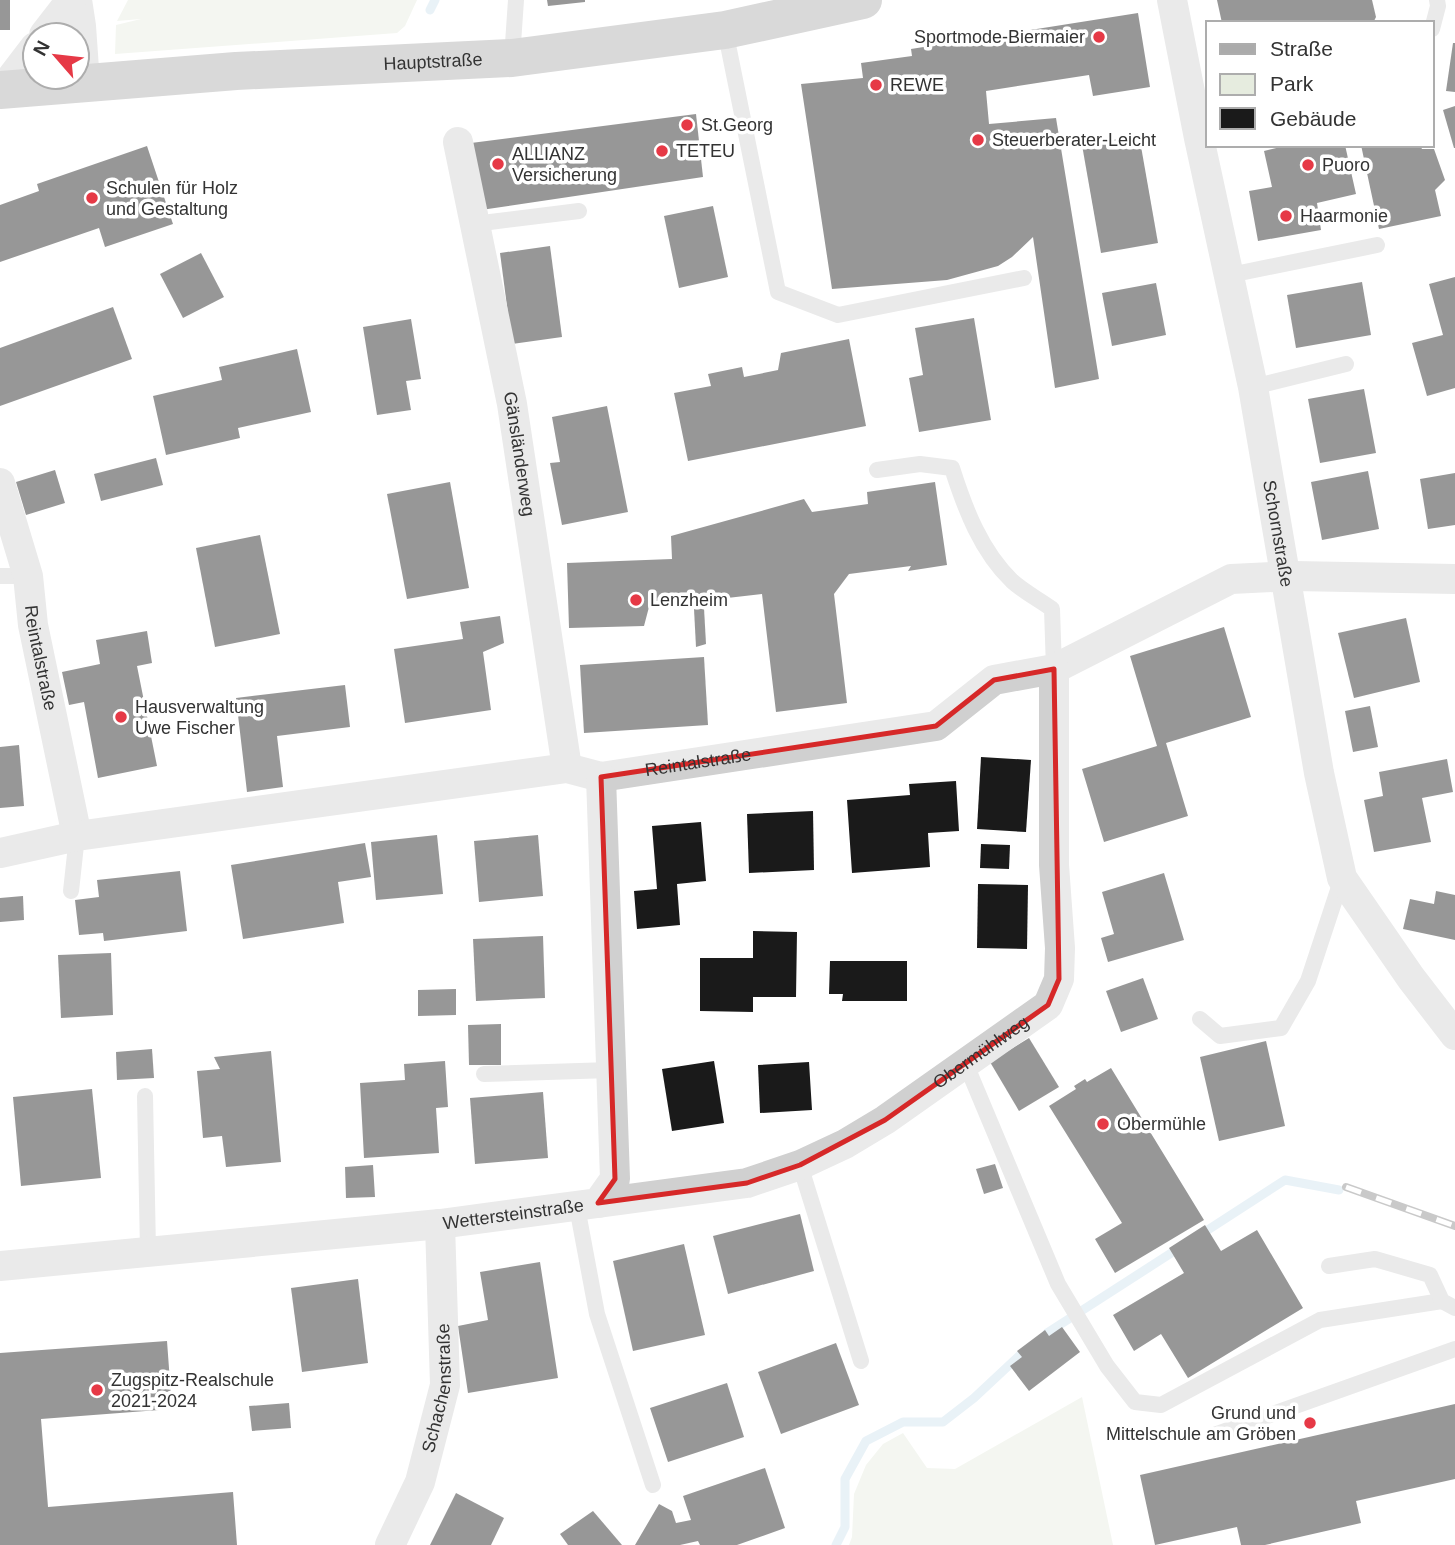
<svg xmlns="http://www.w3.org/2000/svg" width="1455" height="1545" font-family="Arial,sans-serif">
<rect width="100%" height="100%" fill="#fff"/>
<g fill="#e6ecdf">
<path d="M128 0H417L405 26 397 33 115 54 116 25 141 19 117 21Z"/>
<path d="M1082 1397 1113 1545H849L852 1537 854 1494 866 1465 883 1444 903 1433 927 1468 955 1469Z"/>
</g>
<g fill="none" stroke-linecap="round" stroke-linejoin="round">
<g stroke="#cfe2ee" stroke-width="9">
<path d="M430 10 435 0"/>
<path d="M1200 1235 1285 1180 1339 1190"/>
<path d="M1047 1333 1179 1248"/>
<path d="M836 1545 845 1527V1479L866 1441 903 1422H943L974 1398 1020 1355"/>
</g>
</g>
<g fill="#1a1a1a">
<rect x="0" y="0" width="10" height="30"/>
<path d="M547 0H585V2L548 6Z"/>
<path d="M1217 0H1372L1376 17 1373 23H1222Z"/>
<path d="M1138 13 1150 87 1093 96 1089 75 986 91 989 124 1056 118 1099 379 1055 388 1033 237 1012 257 998 266 947 280 832 289 801 84 863 78 861 63 912 56 911 49Z"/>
<path d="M1453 43H1455V92L1446 91Z"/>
<path d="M1455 106V148H1454L1443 110Z"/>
<path d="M696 114 703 177 481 210 471 143Z"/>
<path d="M1139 135 1158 243 1101 253 1082 145Z"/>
<path d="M1289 145H1345L1356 194 1317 203 1321 230 1258 241 1249 191 1272 187 1264 151Z"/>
<path d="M1361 145H1420L1422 149H1434L1445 180 1435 190 1441 216 1379 229Z"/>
<path d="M147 146 173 224 105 247 99 228 0 262V205L39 191 37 184Z"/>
<path d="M713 206 728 277 679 288 664 216Z"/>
<path d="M550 246 562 337 512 344 500 253Z"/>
<path d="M201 253 224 297 183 318 160 274Z"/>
<path d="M1455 277V388L1427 396 1412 343 1443 335 1429 284Z"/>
<path d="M1362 282 1371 335 1296 348 1287 295Z"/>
<path d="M1156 283 1166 335 1112 346 1102 293Z"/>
<path d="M113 307 132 359 0 406V348Z"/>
<path d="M974 318 991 420 919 432 909 378 923 375 915 328Z"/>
<path d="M411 319 421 379 406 381 411 410 377 415 363 327Z"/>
<path d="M849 339 866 426 688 461 674 393 711 386 708 374 742 367 744 377 778 370 781 353Z"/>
<path d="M297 349 311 412 238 428 240 438 166 455 153 396 222 380 219 367Z"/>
<path d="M1364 389 1376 453 1320 463 1308 399Z"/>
<path d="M607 406 628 512 562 525 550 463 560 462 552 417Z"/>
<path d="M156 458 163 485 101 501 94 474Z"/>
<path d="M55 470 65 503 26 515 16 482Z"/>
<path d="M1368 471 1379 529 1322 540 1311 482Z"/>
<path d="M1455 473V525L1428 529 1420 479Z"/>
<path d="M450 482 469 588 407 599 387 494Z"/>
<path d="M935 482 947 565 908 571 911 566 849 574 834 594 847 703 776 712 762 594 649 607 644 626 569 628 567 563 672 559 671 536 804 499 812 512 868 504 867 492Z"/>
<path d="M260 535 280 634 215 647 196 548Z"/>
<path d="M704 608 706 644 696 647 694 609Z"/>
<path d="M500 616 504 643 483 652 491 710 405 723 394 649 463 639 460 622Z"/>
<path d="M1406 618 1420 682 1354 698 1338 633Z"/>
<path d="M1224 627 1251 717 1166 743 1188 816 1104 842 1082 769 1157 746 1130 656Z"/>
<path d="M147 631 152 663 137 666 157 766 98 778 84 702 69 705 62 672 100 664 96 640Z"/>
<path d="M704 657 708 725 584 733 580 665Z"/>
<path d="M345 685 350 727 277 736 283 787 247 792 236 698Z"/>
<path d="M1370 706 1378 747 1353 752 1345 711Z"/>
<path d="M19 745 24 806 0 808V747Z"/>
<path d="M981 757 1031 760 1026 832 977 829Z"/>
<path d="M1447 759 1453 792 1422 798 1431 842 1374 852 1364 800 1383 796 1379 772Z"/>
<path d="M956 781 959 831 928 833 930 867 852 873 847 800 910 795 909 784Z"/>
<path d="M813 811 814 870 749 873 747 814Z"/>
<path d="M701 822 706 881 677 884 680 925 637 929 634 891 657 889 652 826Z"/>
<path d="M437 835 443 894 376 900 371 842Z"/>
<path d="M538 835 543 896 479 902 474 841Z"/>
<path d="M365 843 371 877 338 882 344 923 243 939 231 865Z"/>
<path d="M981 844 1010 845 1009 869 980 868Z"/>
<path d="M180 871 187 931 104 941 103 933 79 935 75 900 99 897 97 880Z"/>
<path d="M1164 873 1184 940 1108 962 1101 938 1114 934 1102 892Z"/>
<path d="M978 884 1028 885 1027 949 977 948Z"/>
<path d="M1436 891 1455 895V940L1403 929 1410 899 1434 904Z"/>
<path d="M23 896 24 920 0 922V898Z"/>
<path d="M753 931 797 932 796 997H753V1012L700 1011V958H753Z"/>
<path d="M543 936 545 998 476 1001 473 939Z"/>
<path d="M111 953 113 1015 61 1018 58 955Z"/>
<path d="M830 961H907V1001H842L843 994H829Z"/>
<path d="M1143 978 1158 1019 1121 1032 1106 991Z"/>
<path d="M456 989V1015L418 1016V990Z"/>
<path d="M501 1024V1065H469L468 1025Z"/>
<path d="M1029 1038 1059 1087 1019 1111 990 1062Z"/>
<path d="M1266 1041 1285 1126 1219 1141 1200 1057Z"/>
<path d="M152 1049 154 1078 117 1080 116 1052Z"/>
<path d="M271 1051 281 1162 226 1167 222 1136 203 1138 197 1071 220 1069 214 1057Z"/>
<path d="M445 1061 448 1107 436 1108 439 1153 364 1158 360 1083 405 1080 404 1064Z"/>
<path d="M714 1061 724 1123 672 1131 662 1069Z"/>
<path d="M809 1062 812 1110 760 1113 758 1065Z"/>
<path d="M1111 1068 1204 1220 1115 1273 1095 1239 1122 1223 1049 1106 1076 1089 1074 1086 1085 1079 1087 1082Z"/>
<path d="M92 1089 101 1178 21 1186 13 1097Z"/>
<path d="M543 1092 548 1158 475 1164 470 1098Z"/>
<path d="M995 1164 1003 1188 984 1194 976 1169Z"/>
<path d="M373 1165 375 1197 346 1198 345 1167Z"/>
<path d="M800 1214 814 1271 728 1294 713 1236Z"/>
<path d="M1205 1225 1221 1251 1257 1230 1303 1308 1188 1378 1161 1334 1134 1351 1113 1315 1184 1273 1169 1248Z"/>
<path d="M684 1244 705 1335 633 1351 613 1261Z"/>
<path d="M540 1262 558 1378 468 1393 458 1326 488 1320 480 1272Z"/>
<path d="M358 1279 368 1363 302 1372 291 1288Z"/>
<path d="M1062 1327 1080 1352 1029 1391 1010 1366 1022 1357 1017 1351 1045 1330 1049 1336Z"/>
<path d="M167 1341 172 1409 41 1419 48 1507 233 1492 237 1545H0V1353Z"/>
<path d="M836 1343 859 1405 781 1434 758 1372Z"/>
<path d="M727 1383 744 1437 668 1462 650 1408Z"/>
<path d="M289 1403 291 1428 252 1431 249 1406Z"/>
<path d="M1455 1404V1479L1356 1501 1361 1523 1265 1545H1241L1237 1527 1155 1545 1140 1475Z"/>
<path d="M765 1468 785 1528 737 1545H700L698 1541 680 1545H635L659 1504 672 1511 676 1523 691 1520 683 1496Z"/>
<path d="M456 1493 504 1518 491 1545H430Z"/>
<path d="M593 1511 622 1545H568L560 1534Z"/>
</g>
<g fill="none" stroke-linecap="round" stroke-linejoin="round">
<g stroke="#d0d0d0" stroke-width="16">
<path d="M1432 29 1438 6 1437 0"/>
<path d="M725 30 778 292 838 315 1024 278"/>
<path d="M512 58 516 0"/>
<path d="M474 224 579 211"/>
<path d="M1230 275 1377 245"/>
<path d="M1253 387 1346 364"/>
<path d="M877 470 920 464 952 468C965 509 981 551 1012 581 1024 592 1040 600 1052 609L1054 669"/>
<path d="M0 576H28"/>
<path d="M71 891 77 836"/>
<path d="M1200 1019 1220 1036 1281 1028 1308 981 1342 878"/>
<path d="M965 1062 1058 1284 1107 1366 1135 1402 1161 1405 1320 1320 1442 1301"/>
<path d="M484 1074 611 1070"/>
<path d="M145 1096 148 1251"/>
<path d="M800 1165 861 1361"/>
<path d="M577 1207 597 1314 653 1485"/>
<path d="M1329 1266 1375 1259 1430 1275 1442 1301 1455 1308"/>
<path d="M1214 1435 1455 1349"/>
</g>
<g stroke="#d0d0d0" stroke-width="30">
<path d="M77 0 81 26 85 83"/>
<path id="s1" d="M1172 0 1199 138 1253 387 1319 773 1342 878 1411 978 1455 1035"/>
<path d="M44 35 71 0"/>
<path d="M2 90 35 47"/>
<path id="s2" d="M458 142 512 404 567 768"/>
<path id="s3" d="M0 483 28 576 33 625 77 836"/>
<path id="s4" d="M0 853 77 836 567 768 601 777 936 726 994 680 1054 669 1231 579 1294 576 1455 579"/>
<path id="s5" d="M598 1203 747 1183 800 1165 845 1144 885 1120 1048 1005 1059 979 1060 948 1054 865V669"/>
<path id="s6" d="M0 1266 440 1224 598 1203 615 1179 601 777"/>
<path id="s7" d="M390 1545 420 1482 445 1385 440 1224"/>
</g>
<path stroke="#ababab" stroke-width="38" id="s8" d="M0 90 236 71 512 58 725 30 863 0"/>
<g stroke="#888" stroke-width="8">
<path id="rail" d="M1346 1187 1455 1226"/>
</g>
<use href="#rail" stroke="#fff" stroke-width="5" stroke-dasharray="16" stroke-linecap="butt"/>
</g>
<path d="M0 0H1455V1545H0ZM1054 669 1059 979 1048 1005 885 1120 800 1165 747 1183 598 1203 615 1179 601 777 936 726 994 680Z" fill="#fff" fill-opacity=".55" fill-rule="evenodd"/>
<path fill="none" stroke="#d62828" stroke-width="5" stroke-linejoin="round" d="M1054 669 1059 979 1048 1005 885 1120 800 1165 747 1183 598 1203 615 1179 601 777 936 726 994 680Z"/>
<g fill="#e63946" stroke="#fff" stroke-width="2.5">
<circle cx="1099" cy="37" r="7"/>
<circle cx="876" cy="85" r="7"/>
<circle cx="687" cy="125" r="7"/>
<circle cx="978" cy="140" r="7"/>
<circle cx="662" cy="151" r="7"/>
<circle cx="498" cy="164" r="7"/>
<circle cx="1308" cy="165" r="7"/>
<circle cx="92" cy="198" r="7"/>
<circle cx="1286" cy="216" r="7"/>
<circle cx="636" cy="600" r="7"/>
<circle cx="121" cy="717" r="7"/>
<circle cx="1103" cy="1124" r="7"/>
<circle cx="97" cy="1390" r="7"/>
<circle cx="1310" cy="1423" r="7"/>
</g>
<g text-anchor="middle" stroke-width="7" stroke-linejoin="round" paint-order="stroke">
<g font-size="18" fill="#333" stroke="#fff" text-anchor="start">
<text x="1085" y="43" text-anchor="end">Sportmode-Biermaier</text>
<text x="890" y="91">REWE</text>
<text x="701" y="131">St.Georg</text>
<text x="992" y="146">Steuerberater-Leicht</text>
<text x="676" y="157">TETEU</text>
<text x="512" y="160">ALLIANZ<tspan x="512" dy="21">Versicherung</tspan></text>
<text x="1322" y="171">Puoro</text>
<text x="106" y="194">Schulen für Holz<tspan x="106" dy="21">und Gestaltung</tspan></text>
<text x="1300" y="222">Haarmonie</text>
<text x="650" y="606">Lenzheim</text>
<text x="135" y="713">Hausverwaltung<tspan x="135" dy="21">Uwe Fischer</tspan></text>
<text x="1117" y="1130">Obermühle</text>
<text x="111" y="1386">Zugspitz-Realschule<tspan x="111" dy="21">2021-2024</tspan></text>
<text x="1296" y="1419" text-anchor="end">Grund und<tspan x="1296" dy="21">Mittelschule am Gröben</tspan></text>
</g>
<g font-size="18" fill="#333" stroke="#fff">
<text dy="6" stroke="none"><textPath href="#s8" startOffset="434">Hauptstraße</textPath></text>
<text dy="6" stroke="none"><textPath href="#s2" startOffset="318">Gänsländerweg</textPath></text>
<text dy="6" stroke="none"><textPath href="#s1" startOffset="544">Schornstraße</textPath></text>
<text dy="6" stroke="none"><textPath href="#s3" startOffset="180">Reintalstraße</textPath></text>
<text dy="6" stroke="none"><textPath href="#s4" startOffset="707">Reintalstraße</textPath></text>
<text dy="6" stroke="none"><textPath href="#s5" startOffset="420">Obermühlweg</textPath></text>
<text dy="6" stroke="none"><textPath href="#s6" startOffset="516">Wettersteinstraße</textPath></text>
<text dy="6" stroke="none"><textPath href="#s7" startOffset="166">Schachenstraße</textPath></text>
</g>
</g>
<rect x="1206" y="21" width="228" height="126" fill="#ffffff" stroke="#adadad" stroke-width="2"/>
<rect x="1220" y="44" width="35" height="10" fill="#ababab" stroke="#adadad" stroke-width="2"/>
<text x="1270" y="56" font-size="21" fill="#333333">Straße</text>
<rect x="1220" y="74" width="35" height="21" fill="#e6ecdf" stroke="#adadad" stroke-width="2"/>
<text x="1270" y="91" font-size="21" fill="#333333">Park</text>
<rect x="1220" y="108" width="35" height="21" fill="#1a1a1a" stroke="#adadad" stroke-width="2"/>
<text x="1270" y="126" font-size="21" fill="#333333">Gebäude</text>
<g transform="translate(56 56) rotate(298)"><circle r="33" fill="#ffffff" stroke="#adadad" stroke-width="2"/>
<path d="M0-5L12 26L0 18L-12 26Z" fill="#e63946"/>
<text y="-10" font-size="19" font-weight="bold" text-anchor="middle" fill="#333333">N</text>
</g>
</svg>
